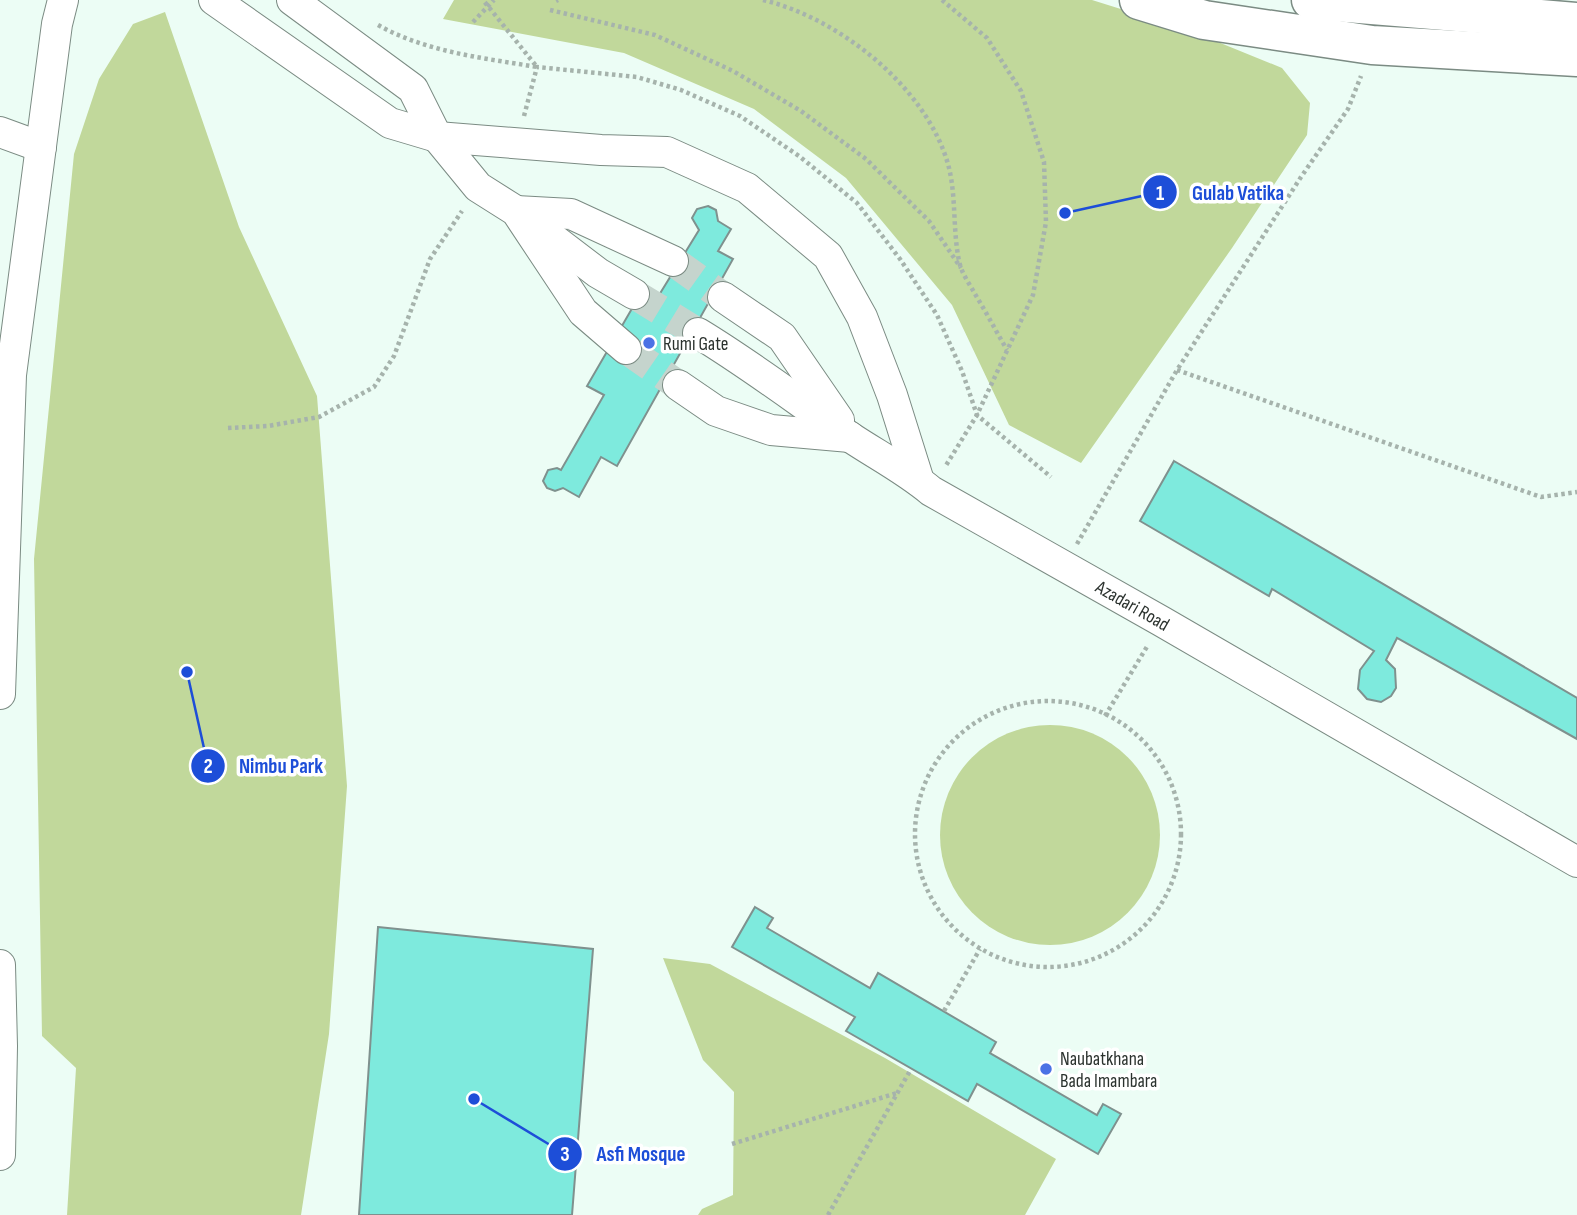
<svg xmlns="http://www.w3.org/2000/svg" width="1577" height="1215" font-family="'Sofia Sans Condensed',sans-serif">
<rect width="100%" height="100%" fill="#ecfdf5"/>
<g fill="#c1d89b">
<path d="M454 0H1092L1191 31 1282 68 1310 103 1307 135 1232 248 1081 463 1009 425 952 305 846 178 754 109 624 53 443 19Z"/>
<path d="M165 12 239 227 317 396 347 786 329 1034 301 1215H67L76 1068 42 1036 34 559 74 154 99 79 133 24Z"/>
<circle cx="1050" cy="835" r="110"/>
<path d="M663 958 710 964 885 1058 1056 1159 1025 1215H698L702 1209 733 1195 734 1092 703 1060Z"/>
</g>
<g fill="#7eeadd" stroke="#7f918e" stroke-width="2">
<path d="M708 206 716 210 718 221 731 229 718 251 733 259 617 466 601 457 579 497 563 488 555 491 547 488 543 481 548 470 557 468 561 470 604 395 587 386 641 293 656 300 699 230 692 218 697 209Z"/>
<path d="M1174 461 1577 698V739L1397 638 1386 660 1395 669 1396 688 1391 696 1381 702 1367 699 1358 689 1360 670 1374 651 1272 589 1269 596 1140 521Z"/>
<path d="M755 907 773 918 767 928 870 988 878 973 996 1042 990 1053 1097 1115 1103 1104 1121 1114 1098 1154 977 1084 968 1101 846 1031 855 1017 732 947Z"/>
<path d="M378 927 593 949 572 1215H359Z"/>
</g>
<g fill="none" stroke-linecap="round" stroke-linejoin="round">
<g stroke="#c5d4cd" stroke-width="30" stroke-dasharray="30 15" stroke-linecap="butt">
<path d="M673 261 723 297"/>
<path d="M634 294 698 333"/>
<path d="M626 349 678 385"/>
</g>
<g stroke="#7b8b83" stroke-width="32">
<g id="minor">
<path d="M214 0 390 123 437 137 601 150 667 152 747 188 828 256 862 317 892 395 919 481"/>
<path d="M292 0 413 89 437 137 478 187 516 211 583 312 626 349"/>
<path d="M0 132 41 147"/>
<path d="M516 211 571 214 673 261"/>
<path d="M531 222 598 273 634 294"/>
<path d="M723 297 782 337 839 420"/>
<path d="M698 333C751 365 799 402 850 437 877 455 906 470 931 491L1161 621 1577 862"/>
<path d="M678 385 716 411 771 430 850 437"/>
<path d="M0 694 11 375 57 24 63 0"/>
<path d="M0 965 2 1046 0 1155"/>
</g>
</g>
<g stroke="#7b8b83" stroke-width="41">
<g id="major">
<path d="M1139 0 1204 20 1372 45 1577 57"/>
<path d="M1311 0 1577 22"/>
</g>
</g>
<g stroke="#a6b3ac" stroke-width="4.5" stroke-dasharray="3.5 3.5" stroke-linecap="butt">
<path d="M763 0C839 18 926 87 948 164 957 197 952 232 960 265 963 275 970 285 975 294 986 312 996 331 1007 350"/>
<path d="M942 0 987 38 1021 91 1044 162 1046 222 1033 295 977 415 945 467"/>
<path d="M556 1 558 0"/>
<path d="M550 10 655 35 733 71 801 111 866 159 929 221 961 268"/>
<path d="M473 22 494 0"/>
<path d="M378 25C426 52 483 58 537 67L483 0"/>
<path d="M524 116 537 67 637 77 681 90 740 116 799 156 857 203 900 259 937 315 962 371 977 415 1051 477"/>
<path d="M1177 370 1541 497 1577 492"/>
<path d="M228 428 268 426 319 417 374 387 394 356 430 259 462 211"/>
<path d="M1077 544 1177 370 1301 177 1348 109 1361 76"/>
<circle cx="1048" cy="834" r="133"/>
<path d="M1105 716 1148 645"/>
<path d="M944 1011 980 949"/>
<path d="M732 1144 897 1093"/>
<path d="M828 1215 911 1069"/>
</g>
<use href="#minor" stroke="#fff" stroke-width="30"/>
<use href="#major" stroke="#fff" stroke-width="38"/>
</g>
<g fill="#4b72e5" stroke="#fff" stroke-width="2.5">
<circle cx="649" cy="343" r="7"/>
<circle cx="1046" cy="1069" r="7"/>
</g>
<g text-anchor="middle" stroke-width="7" stroke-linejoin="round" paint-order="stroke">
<g font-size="19" fill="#2b322e" stroke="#fff" text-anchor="start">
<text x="663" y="350">Rumi Gate</text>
<text x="1060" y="1065">Naubatkhana<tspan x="1060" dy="22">Bada Imambara</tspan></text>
</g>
<g font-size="19" fill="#2b322e" stroke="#fff">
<text transform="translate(1133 605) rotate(30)" y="7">Azadari Road</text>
</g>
</g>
<path fill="none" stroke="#1d4ed8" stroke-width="2.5" d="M1065 213L1160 192M187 672L208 766M474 1099L565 1154"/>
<g fill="#1d4ed8" stroke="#fff" stroke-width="2.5">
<circle cx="1065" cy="213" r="7"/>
<circle cx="187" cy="672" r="7"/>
<circle cx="474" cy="1099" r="7"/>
<circle cx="1160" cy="192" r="18"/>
<circle cx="208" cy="766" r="18"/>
<circle cx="565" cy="1154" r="18"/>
</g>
<g font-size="21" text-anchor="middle" font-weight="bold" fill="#fff">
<text x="1160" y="200">1</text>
<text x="208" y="773">2</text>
<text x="565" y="1161">3</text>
</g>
<g font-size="21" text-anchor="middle" font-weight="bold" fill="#1d4ed8" stroke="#fff" stroke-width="7" stroke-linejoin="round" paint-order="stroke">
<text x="1238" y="200">Gulab Vatika</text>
<text x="281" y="773">Nimbu Park</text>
<text x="641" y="1161">Asfi Mosque</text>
</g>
</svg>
